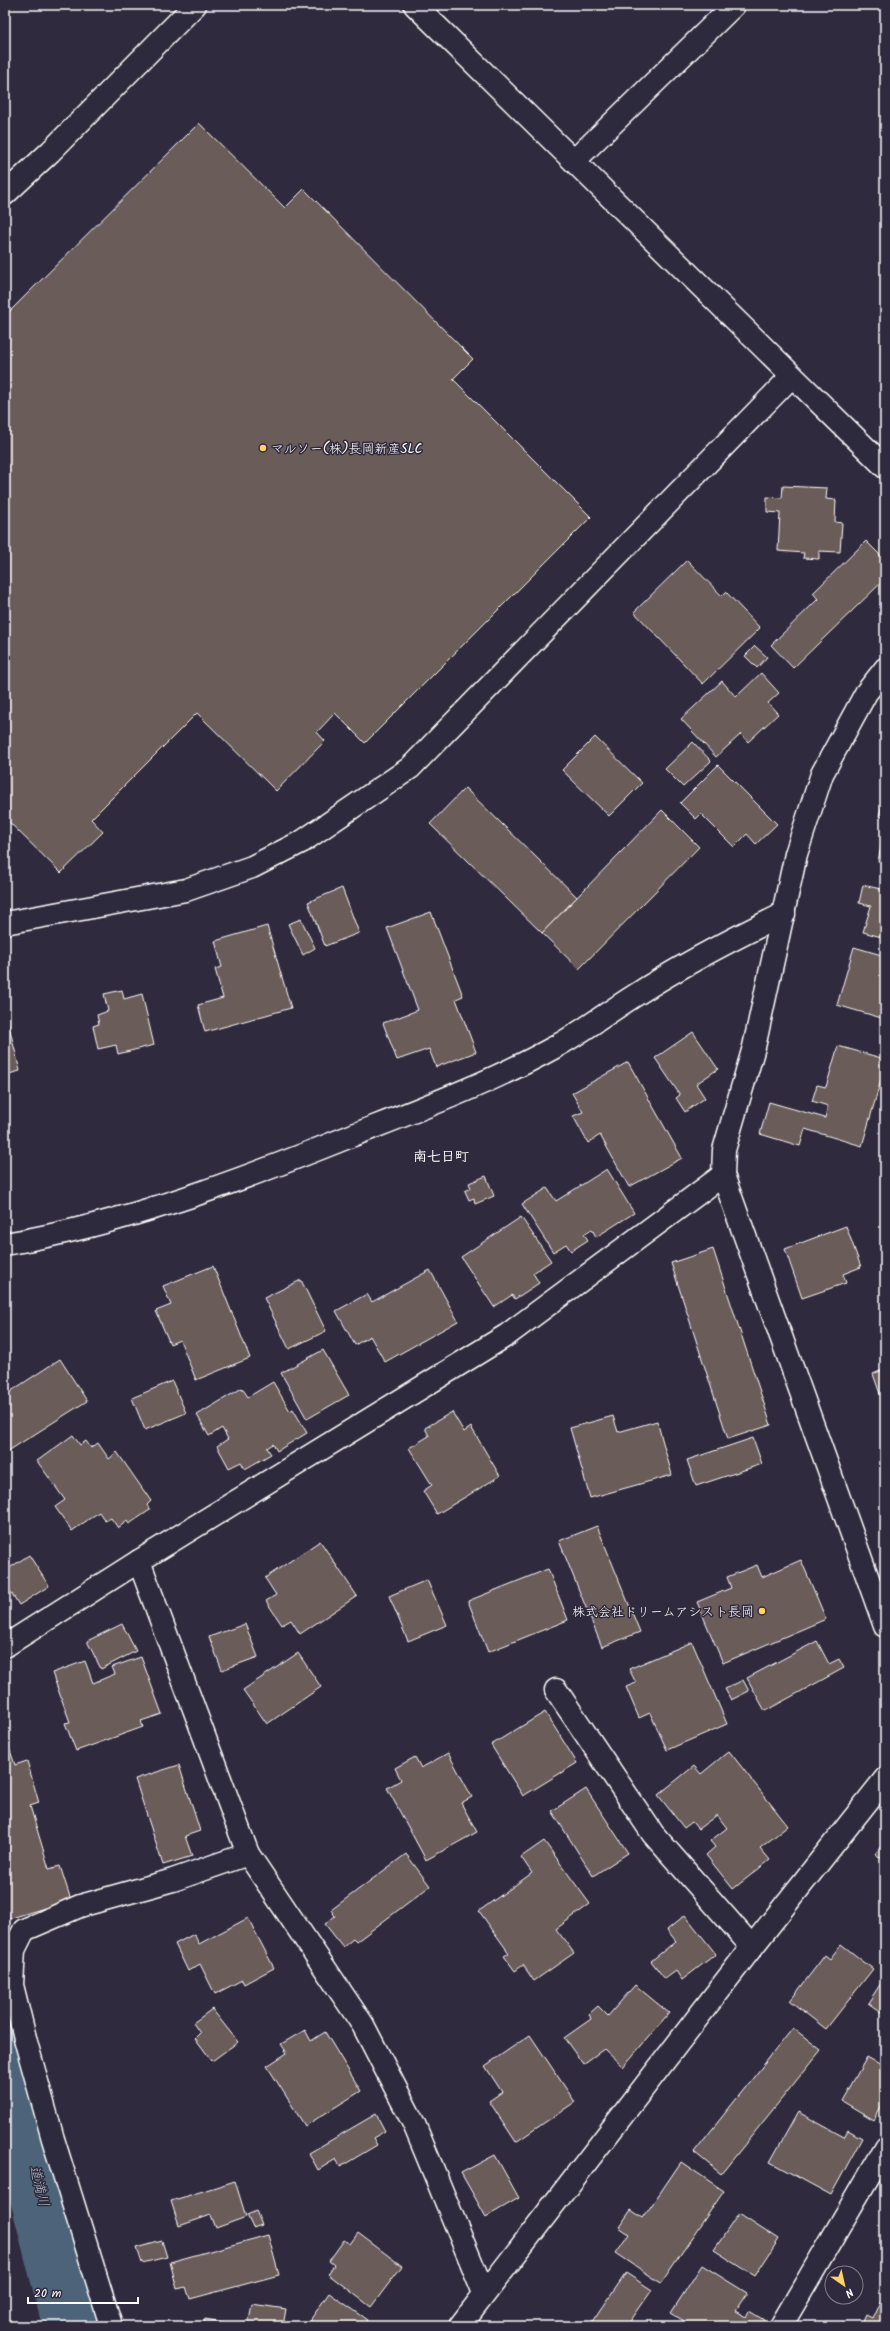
<svg xmlns="http://www.w3.org/2000/svg" width="890" height="2331" font-family="Kalam,'Klee One',sans-serif">
<rect width="100%" height="100%" fill="#2f2a3d"/>
<filter id="ink" filterUnits="userSpaceOnUse"><feTurbulence type="fractalNoise" baseFrequency=".025" numOctaves="2"/><feDisplacementMap in="SourceGraphic" scale="8" xChannelSelector="R" yChannelSelector="G"/><feConvolveMatrix kernelMatrix="1 2 1 2 8 2 1 2 1" color-interpolation-filters="sRGB"/></filter>
<g filter="url(#ink)">
<g fill="none" stroke-linecap="round" stroke-linejoin="round">
<path stroke="#4e6479" stroke-width="66" d="M5 2047 76 2326"/>
</g>
<g fill="#6a5b58" stroke="#fff">
<path d="M199 123 285 208 304 189 473 359 453 379 591 517 365 743 335 713 317 732 325 741 276 791 197 713 91 819 103 832 61 873 5 818V316Z"/>
<path d="M783 486 827 488 826 499 836 500 835 522 842 523 840 552 819 551V559L803 558 804 553 778 551 780 513 767 512V497L782 498Z"/>
<path d="M866 541 885 560V579L793 668 771 645 818 599 813 593Z"/>
<path d="M687 560 722 596 726 592 760 628 703 684 634 612Z"/>
<path d="M755 646 767 657 757 668 745 656Z"/>
<path d="M761 673 779 693 768 703 778 714 748 742 741 734 716 757 681 719 722 681 736 697Z"/>
<path d="M595 737 642 783 609 816 562 770Z"/>
<path d="M693 742 711 761 683 787 665 769Z"/>
<path d="M718 765 777 824 756 844 747 834 734 847 701 814 696 819 680 803Z"/>
<path d="M465 788 577 897 542 933 430 824Z"/>
<path d="M885 792V818L879 816Z"/>
<path d="M662 810 699 847 579 969 542 933Z"/>
<path d="M882 842 885 843V863L878 861Z"/>
<path d="M885 865V879L882 878Z"/>
<path d="M863 885 885 890V938L863 932 871 906 859 903Z"/>
<path d="M342 888 359 933 325 946 308 902Z"/>
<path d="M431 912 463 996 456 999 476 1052 436 1067 429 1049 397 1060 383 1023 418 1010 387 928Z"/>
<path d="M301 919 315 948 303 955 288 924Z"/>
<path d="M267 926 291 1008 205 1032 198 1005 223 998 215 969 222 967 215 941Z"/>
<path d="M854 947 885 956V1019L837 1005Z"/>
<path d="M122 990 124 999 142 994 154 1045 118 1054 116 1045 98 1049 93 1026 99 1024 97 1015 108 1011 104 994Z"/>
<path d="M5 1010 20 1071 5 1075Z"/>
<path d="M693 1032 718 1069 696 1084 705 1098 685 1112 676 1098 680 1095 655 1058Z"/>
<path d="M838 1046 885 1059V1066L862 1146 805 1129 800 1146 760 1134 769 1102 825 1118 828 1106 812 1101 817 1085 826 1087Z"/>
<path d="M628 1062 682 1158 629 1187 600 1135 588 1143 573 1116 583 1112 572 1093Z"/>
<path d="M607 1169 634 1213 596 1237 592 1229 584 1234 588 1240 571 1251 566 1244 553 1252 522 1204 547 1188 556 1201Z"/>
<path d="M486 1176 494 1196 475 1204 474 1198 469 1200 465 1191 471 1188 469 1183Z"/>
<path d="M521 1217 551 1261 533 1273 539 1283 515 1299 512 1295 494 1307 461 1257Z"/>
<path d="M846 1226 861 1267 843 1274 846 1283 802 1298 785 1249Z"/>
<path d="M713 1249 771 1425 728 1439 671 1263Z"/>
<path d="M213 1266 250 1358 196 1380 180 1340 170 1344 156 1311 171 1305 163 1286Z"/>
<path d="M430 1270 458 1321 385 1362 370 1336 355 1345 336 1311 367 1294 372 1302Z"/>
<path d="M301 1280 326 1331 289 1349 264 1298Z"/>
<path d="M323 1350 349 1395 307 1419 281 1373Z"/>
<path d="M60 1359 87 1401 5 1453V1395Z"/>
<path d="M885 1369V1408L873 1374Z"/>
<path d="M172 1381 186 1413 145 1430 132 1398Z"/>
<path d="M273 1382 290 1411 293 1409 307 1433 277 1451 273 1444 267 1448 271 1454 245 1469 241 1462 229 1468 217 1446 228 1439 222 1428 209 1436 197 1415 242 1388 248 1397Z"/>
<path d="M452 1412 464 1432 471 1427 500 1476 437 1514 423 1491 432 1485 409 1448 429 1436 425 1428Z"/>
<path d="M613 1416 618 1432 657 1421 672 1475 590 1498 570 1428Z"/>
<path d="M73 1435 80 1445 86 1441 91 1448 98 1443 109 1459 117 1452 151 1501 147 1505 150 1510 129 1524 127 1521 118 1528 111 1518 105 1521 99 1512 72 1531 55 1507 65 1500 37 1461Z"/>
<path d="M753 1438 762 1464 696 1486 687 1460Z"/>
<path d="M597 1526 640 1632 602 1647 559 1541Z"/>
<path d="M320 1541 357 1596 300 1634 291 1620 282 1625 266 1601 276 1595 265 1578Z"/>
<path d="M29 1555 49 1586 19 1605 5 1583V1571Z"/>
<path d="M801 1560 826 1619 723 1663 697 1602 731 1588 727 1577 757 1565 762 1577Z"/>
<path d="M548 1569 568 1620 488 1652 468 1601Z"/>
<path d="M427 1580 447 1625 408 1641 389 1596Z"/>
<path d="M122 1624 136 1651 101 1669 87 1641Z"/>
<path d="M245 1624 258 1657 222 1670 209 1637Z"/>
<path d="M817 1641 829 1664 839 1659 844 1668 765 1711 747 1678Z"/>
<path d="M692 1642 727 1724 667 1750 650 1713 639 1718 626 1687 636 1683 629 1669Z"/>
<path d="M298 1653 321 1687 267 1724 243 1690Z"/>
<path d="M141 1657 162 1714 141 1721 143 1727 76 1751 65 1723 70 1722 52 1673 85 1661 93 1683 115 1674 112 1667Z"/>
<path d="M743 1680 749 1691 731 1700 725 1689Z"/>
<path d="M545 1712 577 1763 523 1796 491 1745Z"/>
<path d="M5 1736 15 1765 27 1761 39 1803 30 1806 49 1869 60 1866 71 1900 5 1920Z"/>
<path d="M729 1751 788 1826 760 1848 770 1860 733 1889 706 1855 715 1847 710 1841 727 1828 717 1815 698 1829 692 1822 684 1828 658 1795 694 1766 701 1774Z"/>
<path d="M448 1753 472 1797 461 1803 477 1832 426 1860 387 1788 401 1780 395 1768 415 1757 421 1768Z"/>
<path d="M179 1765 200 1831 185 1836 192 1856 163 1865 135 1779Z"/>
<path d="M586 1789 628 1853 593 1876 552 1811Z"/>
<path d="M544 1841 590 1904 556 1929 574 1953 534 1981 523 1965 515 1971 504 1956 509 1953 479 1911 532 1873 521 1857Z"/>
<path d="M885 1841V1861L875 1854Z"/>
<path d="M406 1854 430 1886 356 1942 353 1939 343 1947 325 1924 335 1916 331 1910Z"/>
<path d="M685 1915 716 1954 682 1980 676 1971 665 1979 651 1961 676 1941 667 1930Z"/>
<path d="M248 1918 274 1968 244 1984 242 1980 215 1994 200 1964 188 1971 175 1944 194 1934 199 1944Z"/>
<path d="M841 1944 873 1969 826 2029 790 2001 825 1955 830 1959Z"/>
<path d="M885 1977V2015L868 2003Z"/>
<path d="M635 1985 669 2013 623 2067 604 2049 583 2064 564 2038 591 2019 589 2014 598 2006 608 2016Z"/>
<path d="M212 2009 238 2042 212 2061 195 2038 200 2033 193 2023Z"/>
<path d="M793 2028 821 2050 721 2174 694 2152Z"/>
<path d="M305 2030 311 2041 325 2032 361 2091 305 2126 267 2066 287 2053 281 2044Z"/>
<path d="M530 2035 575 2102 516 2142 489 2101 502 2092 485 2066Z"/>
<path d="M867 2057 885 2067V2101L874 2120 842 2101Z"/>
<path d="M798 2112 844 2137 848 2130 862 2138 831 2195 770 2162Z"/>
<path d="M376 2114 385 2131 373 2138 377 2145 340 2167 336 2159 318 2170 309 2153Z"/>
<path d="M495 2155 519 2198 486 2217 461 2173Z"/>
<path d="M681 2162 724 2191 661 2283 616 2253 629 2234 619 2227 631 2210 643 2218Z"/>
<path d="M235 2181 246 2217 216 2228 211 2215 179 2226 171 2201Z"/>
<path d="M256 2211 262 2225 253 2228 247 2215Z"/>
<path d="M739 2213 779 2239 755 2276 714 2250Z"/>
<path d="M358 2233 402 2266 371 2307 328 2274 334 2265 329 2261 344 2240 350 2244Z"/>
<path d="M268 2235 279 2275 190 2299 186 2287 177 2289 170 2262Z"/>
<path d="M162 2241 167 2257 142 2263 137 2248Z"/>
<path d="M702 2265 747 2293 735 2311 746 2317 749 2311 764 2320 761 2326H692L671 2313Z"/>
<path d="M626 2273 652 2290 627 2326H590Z"/>
<path d="M329 2293 368 2320 364 2326H306Z"/>
<path d="M881 2299 885 2301V2326H861L866 2315 872 2318Z"/>
<path d="M252 2304 286 2309 283 2326H248Z"/>
<path d="M205 2319 247 2326H203Z"/>
</g>
<g fill="none" stroke-linecap="round" stroke-linejoin="round">
<g stroke="#fff" stroke-width="25">
<g id="street">
<path d="M574 161 734 5"/>
<path d="M5 194 50 152 195 5"/>
<path d="M885 669 866 693 822 774 796 854 754 1047 724 1150 723 1175 885 1626"/>
<path d="M5 923 186 890 252 867 303 841 410 768 792 376"/>
<path d="M5 1244C125 1224 239 1181 351 1136 420 1109 490 1083 555 1047 582 1032 607 1013 634 996 682 965 732 939 784 914"/>
<path d="M139 1561 248 1854 363 2025 414 2124 484 2293"/>
<path d="M5 1646 139 1561 507 1335 723 1175"/>
<path d="M556 1690 653 1834 752 1947"/>
<path d="M109 2326 110 2322 53 2139 26 2042 12 1985 14 1950 24 1930 80 1906 173 1880 248 1854"/>
<path d="M460 2326 752 1947 885 1779"/>
<path d="M781 2326 885 2148"/>
</g>
</g>
<g stroke="#fff" stroke-width="25">
<path id="secondary" d="M415 5 885 467"/>
</g>
<use href="#street" stroke="#2f2a3d" stroke-width="22"/>
<use href="#secondary" stroke="#2f2a3d" stroke-width="22"/>
</g>
</g>
<g fill="#ffd166" stroke="#2f2a3d" stroke-width="1.5">
<circle cx="263" cy="448" r="4"/>
<circle cx="762" cy="1611" r="4"/>
</g>
<g text-anchor="middle" stroke-width="3" stroke-linejoin="round" paint-order="stroke">
<g font-size="13" fill="#fff" stroke="#2f2a3d" text-anchor="start">
<text x="271" y="453">マルソー(株)長岡新産SLC</text>
<text x="754" y="1616" text-anchor="end">株式会社ドリームアシスト長岡</text>
</g>
<g font-size="14" font-weight="bold" fill="#fff" stroke="#2f2a3d">
<text x="441" y="1161">南七日町</text>
</g>
<g font-size="14" font-style="italic" fill="#afb9c3" stroke="#2f2a3d">
<text transform="translate(40 2186) rotate(76)" y="5">道満川</text>
</g>
</g>
<rect width="890" height="2331" fill="none" stroke="#2f2a3d" stroke-width="20"/>
<rect x="10" y="10" width="870" height="2311" fill="none" stroke="#fff" stroke-width="1.5" filter="url(#ink)"/>
<g transform="translate(844 2285) rotate(146)"><circle r="19" fill="#2f2a3d" stroke="#827f8b"/>
<path d="M0-3L7 15L0 10L-7 15Z" fill="#ffd166"/>
<text y="-6" font-size="11" font-weight="bold" text-anchor="middle" fill="#ffffff">N</text>
</g>
<path d="M28 2297v6h110v-6" fill="none" stroke="#ffffff" stroke-width="2"/>
<text x="34" y="2297" font-size="12" fill="#ffffff" stroke="#2f2a3d" stroke-width="3" paint-order="stroke">20 m</text>
</svg>
